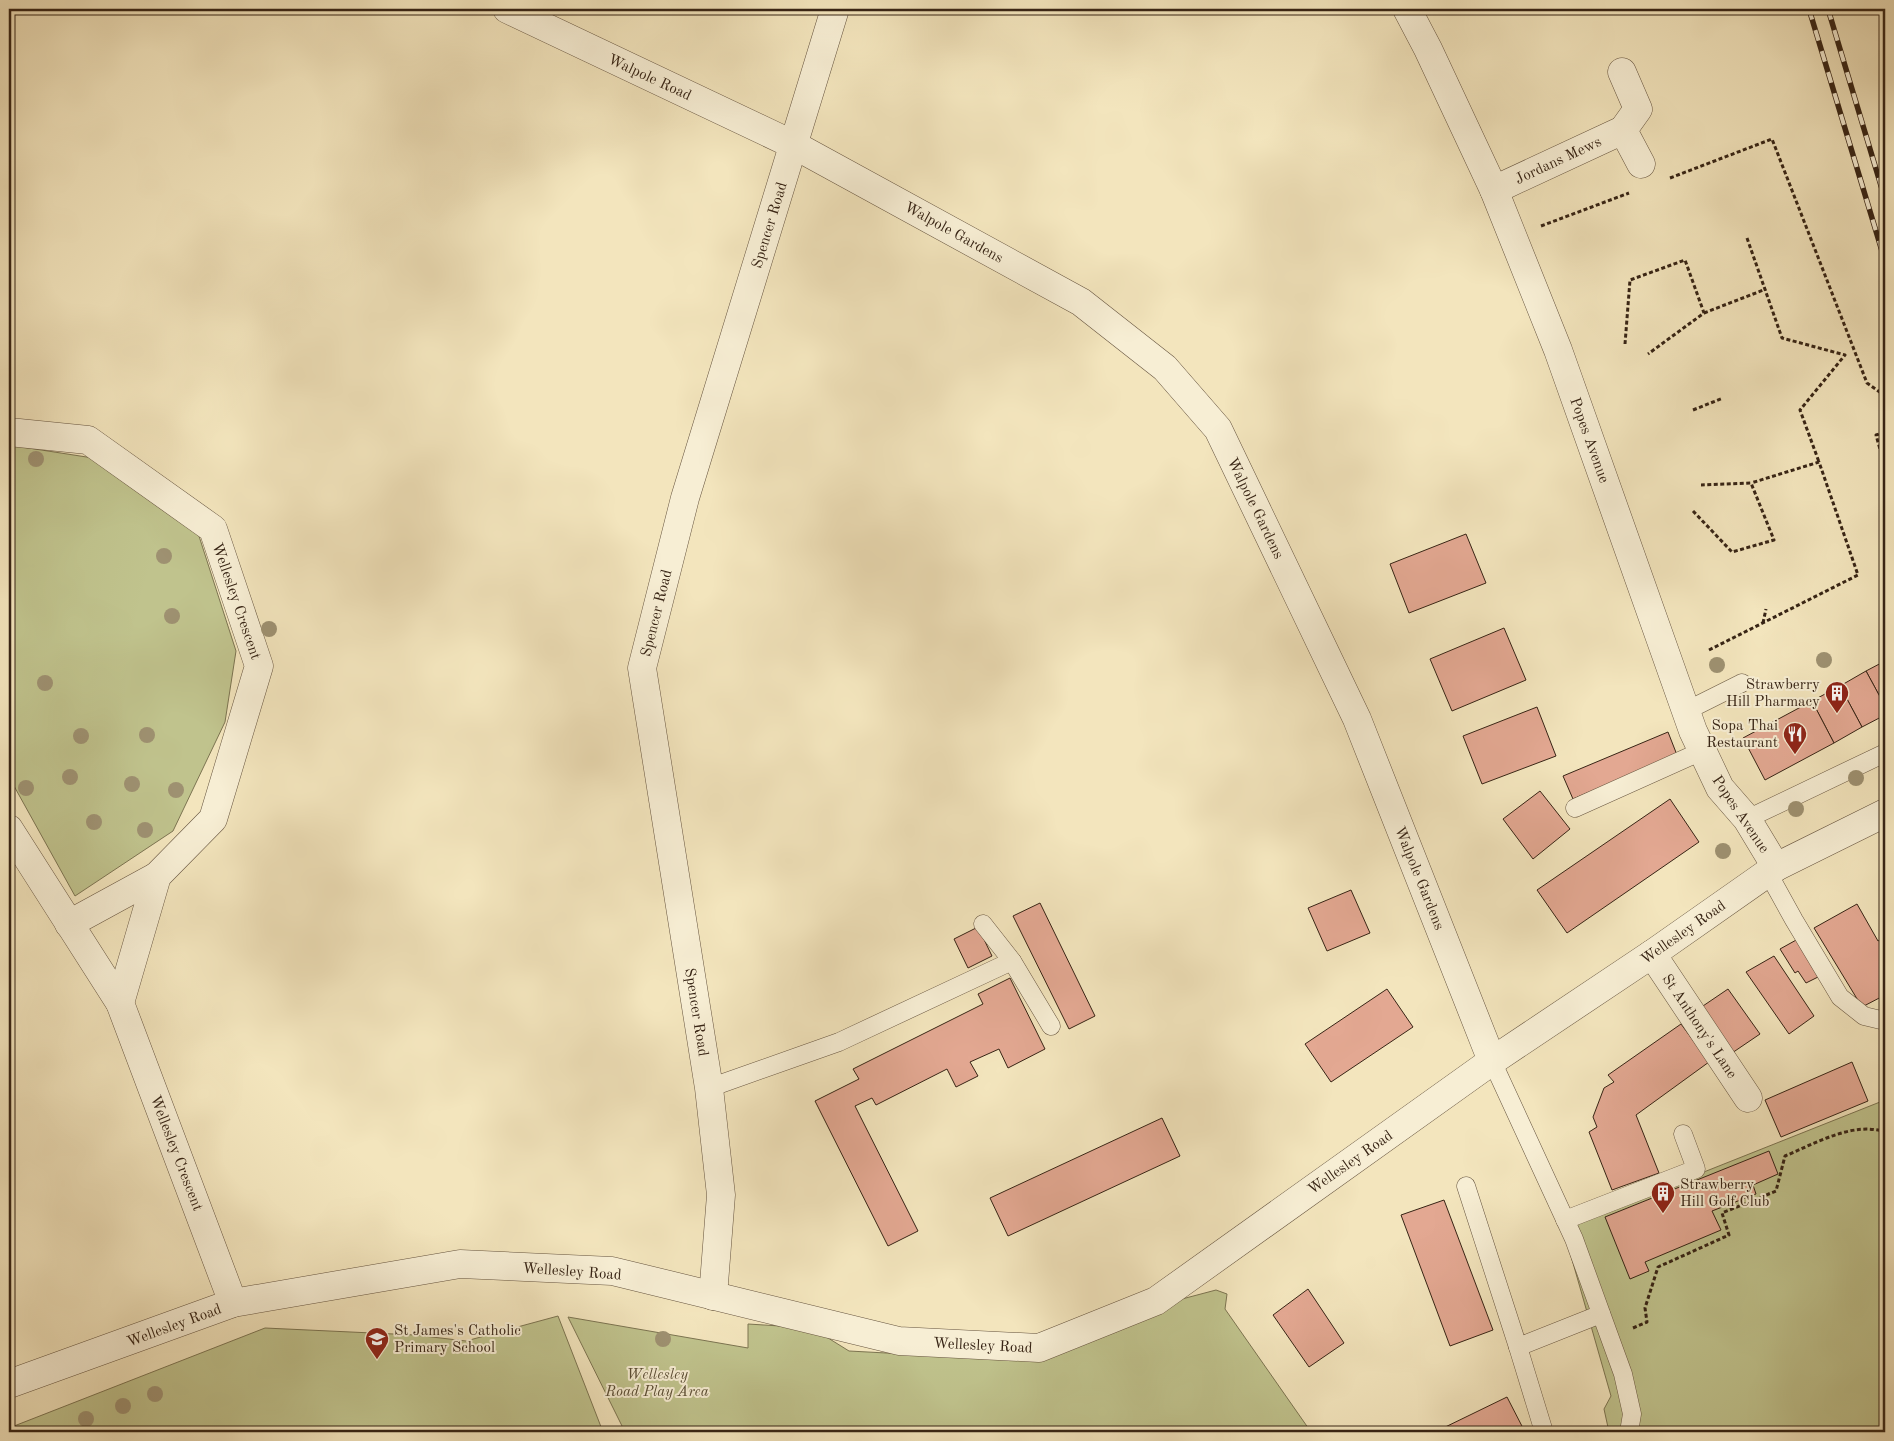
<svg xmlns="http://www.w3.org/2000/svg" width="1894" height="1441" font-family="'Old Standard TT',serif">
<rect width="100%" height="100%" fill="#f3e5bd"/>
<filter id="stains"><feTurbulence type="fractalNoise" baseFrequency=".004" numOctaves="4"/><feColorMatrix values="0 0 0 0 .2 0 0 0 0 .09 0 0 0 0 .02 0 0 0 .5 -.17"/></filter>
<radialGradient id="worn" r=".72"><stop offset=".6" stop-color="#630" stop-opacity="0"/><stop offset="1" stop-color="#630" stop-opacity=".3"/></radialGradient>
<g fill="#c0c38d" stroke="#7c7451">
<path d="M9 445 93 458 198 533 236 651 225 722 173 831 75 896 9 777Z"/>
<path d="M1885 1100V1432H1609L1604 1409 1611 1396 1563 1228Z"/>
<path d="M1216 1290 1227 1294 1225 1309 1311 1432H625L568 1317 748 1348V1324L812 1328 849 1351 1035 1361 1182 1299Z"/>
<path d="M558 1316 603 1432H9V1428L265 1328 415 1335 466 1341Z"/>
</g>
<g fill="#e3a892" stroke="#372415">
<path d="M1466 534 1486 583 1409 613 1390 564Z"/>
<path d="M1504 628 1526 680 1452 711 1430 659Z"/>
<path d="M1885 661V706L1866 671Z"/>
<path d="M1866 671 1885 706V715L1862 727 1840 686Z"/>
<path d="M1840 686 1862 727 1834 743 1812 701Z"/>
<path d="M1812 701 1834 743 1765 780 1743 738Z"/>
<path d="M1537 707 1556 756 1482 784 1463 736Z"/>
<path d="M1668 732 1677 755 1573 799 1563 776Z"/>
<path d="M1540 791 1570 829 1533 859 1503 819Z"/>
<path d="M1670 799 1699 842 1567 933 1537 890Z"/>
<path d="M1351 890 1370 933 1327 951 1308 908Z"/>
<path d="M1040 903 1095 1016 1069 1029 1013 916Z"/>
<path d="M1857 904 1878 941 1885 937V995L1862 1007 1814 928Z"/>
<path d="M978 927 992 956 968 968 954 939Z"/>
<path d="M1798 939 1820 976 1806 983 1798 971 1795 973 1780 949Z"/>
<path d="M1774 956 1814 1016 1789 1034 1746 972Z"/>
<path d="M1010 978 1045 1049 1008 1068 999 1049 970 1062 978 1076 956 1087 947 1069 876 1105 872 1098 855 1106 918 1231 888 1246 815 1101 859 1079 853 1069 983 1004 978 994Z"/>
<path d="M1387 989 1413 1027 1331 1082 1305 1044Z"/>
<path d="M1728 989 1760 1034 1732 1053 1700 1008Z"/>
<path d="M1681 1024 1709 1062 1636 1115 1659 1173 1612 1190 1589 1132 1597 1127 1593 1117 1604 1088 1614 1082 1608 1075Z"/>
<path d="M1852 1062 1868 1101 1781 1137 1765 1100Z"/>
<path d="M1162 1118 1180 1156 1008 1236 990 1198Z"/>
<path d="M1769 1151 1778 1174 1753 1185 1756 1194 1712 1211 1721 1230 1645 1262 1649 1271 1630 1279 1605 1217Z"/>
<path d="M1444 1200 1493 1330 1450 1346 1401 1215Z"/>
<path d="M1308 1289 1344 1343 1309 1367 1273 1315Z"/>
<path d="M1507 1397 1525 1432H1435Z"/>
</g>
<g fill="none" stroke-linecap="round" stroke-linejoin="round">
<g stroke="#66543f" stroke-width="19">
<g id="service">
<path d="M1686 711 1742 683"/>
<path d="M1575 808 1702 751"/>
<path d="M1747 819 1885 753"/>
<path d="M1768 873 1794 920 1840 997 1864 1016 1885 1021"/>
<path d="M983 924 1012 961 1051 1026"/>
<path d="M1492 1061 1574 1239 1623 1374 1632 1414 1629 1432"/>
<path d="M709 1088 839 1042 1012 961"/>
<path d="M1466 1186 1518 1347 1601 1314"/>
<path d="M1565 1220 1696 1169 1683 1134"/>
<path d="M1518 1347 1544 1432"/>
</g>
</g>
<g stroke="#66543f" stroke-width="29">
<g id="minor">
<path d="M507 9 794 145 1081 302 1165 368 1218 429 1357 719 1492 1061"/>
<path d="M1407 9 1428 49 1494 190 1558 350 1693 731 1720 788 1747 819 1776 867"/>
<path d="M1622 72 1638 109 1623 130 1641 164"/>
<path d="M1494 190 1623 130"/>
<path d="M9 432 88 440 213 529 259 666 213 819 157 876 120 1003"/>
<path d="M9 829 120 1003 233 1303"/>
<path d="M69 924 157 876"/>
<path d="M1652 954 1748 1098"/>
<path d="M713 1296 721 1195 709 1088 642 668 685 498 835 9"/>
</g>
</g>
<g stroke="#66543f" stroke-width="29">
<path id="tertiary" d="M9 1384 233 1303 460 1264 612 1271 899 1341 1039 1348 1156 1301 1492 1061 1652 954 1776 867 1885 813"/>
</g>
<g stroke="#372415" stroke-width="3" stroke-dasharray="4 2.5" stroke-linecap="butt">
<path d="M1670 178 1772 139 1867 383 1884 395 1885 401"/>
<path d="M1541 226 1629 193"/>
<path d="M1747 238 1782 338 1845 355 1800 410 1819 462"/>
<path d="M1704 313 1766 289"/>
<path d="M1625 344 1630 280 1685 260 1704 313 1648 354"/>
<path d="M1693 410 1723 398"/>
<path d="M1885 432 1876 435 1885 467"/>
<path d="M1693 511 1732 552 1774 540 1751 483 1701 485"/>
<path d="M1763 623 1766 609"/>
<path d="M1709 650 1858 575 1819 462 1751 483"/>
<path d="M1633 1328 1647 1322 1645 1308 1658 1267 1729 1235 1722 1213 1776 1191 1785 1156C1814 1144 1853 1121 1885 1132"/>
</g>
<use href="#service" stroke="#f7eed4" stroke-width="18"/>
<use href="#minor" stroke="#f7eed4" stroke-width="28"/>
<use href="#tertiary" stroke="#f7eed4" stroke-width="28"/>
<g stroke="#372415" stroke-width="5.5">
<g id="rail">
<path d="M1809 9 1885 261"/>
<path d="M1828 9 1885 199"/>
</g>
</g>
<use href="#rail" stroke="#f7eed4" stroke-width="4" stroke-dasharray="11" stroke-linecap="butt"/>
</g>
<g fill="#9e9171">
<circle cx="36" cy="459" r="8"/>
<circle cx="164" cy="556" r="8"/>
<circle cx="172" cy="616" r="8"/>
<circle cx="269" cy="629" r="8"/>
<circle cx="1824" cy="660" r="8"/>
<circle cx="1717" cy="665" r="8"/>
<circle cx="45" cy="683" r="8"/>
<circle cx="147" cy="735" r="8"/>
<circle cx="81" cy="736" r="8"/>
<circle cx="70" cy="777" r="8"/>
<circle cx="1856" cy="778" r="8"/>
<circle cx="132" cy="784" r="8"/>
<circle cx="26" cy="788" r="8"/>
<circle cx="176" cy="790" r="8"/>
<circle cx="1796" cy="809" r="8"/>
<circle cx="94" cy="822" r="8"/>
<circle cx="145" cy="830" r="8"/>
<circle cx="1723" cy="851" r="8"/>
<circle cx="663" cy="1339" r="8"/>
<circle cx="155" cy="1394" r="8"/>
<circle cx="123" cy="1406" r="8"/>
<circle cx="86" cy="1419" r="8"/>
</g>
<defs>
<g id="building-pin" transform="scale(1.25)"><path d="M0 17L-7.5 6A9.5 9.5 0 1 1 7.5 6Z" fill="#8f2418" stroke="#f7eed4"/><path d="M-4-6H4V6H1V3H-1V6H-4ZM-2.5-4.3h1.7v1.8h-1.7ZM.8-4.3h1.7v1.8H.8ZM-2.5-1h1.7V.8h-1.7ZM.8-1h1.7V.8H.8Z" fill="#fff"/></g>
<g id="restaurant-pin" transform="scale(1.25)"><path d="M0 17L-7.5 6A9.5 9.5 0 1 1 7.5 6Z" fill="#8f2418" stroke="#f7eed4"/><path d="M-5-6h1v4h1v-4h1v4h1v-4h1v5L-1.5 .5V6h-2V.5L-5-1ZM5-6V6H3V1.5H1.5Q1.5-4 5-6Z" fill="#fff"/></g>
<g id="school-pin" transform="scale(1.25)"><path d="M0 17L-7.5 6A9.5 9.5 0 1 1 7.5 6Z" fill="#8f2418" stroke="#f7eed4"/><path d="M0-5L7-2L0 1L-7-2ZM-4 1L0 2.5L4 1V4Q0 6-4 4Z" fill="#fff"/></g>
</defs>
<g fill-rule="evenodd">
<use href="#building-pin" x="1837" y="693"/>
<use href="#restaurant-pin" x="1795" y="734"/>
<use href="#building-pin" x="1663" y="1193"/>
<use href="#school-pin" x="377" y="1339"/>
</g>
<g text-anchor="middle" stroke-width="4" stroke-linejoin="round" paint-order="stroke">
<g font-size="15" fill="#372415" stroke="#f7eed4">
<text transform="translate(650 77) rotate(25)" y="5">Walpole Road</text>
<text transform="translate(1558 160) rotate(-25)" y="5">Jordans Mews</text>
<text transform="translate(769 225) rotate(-73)" y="5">Spencer Road</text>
<text transform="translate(954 232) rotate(29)" y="5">Walpole Gardens</text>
<text transform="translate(1590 440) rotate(70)" y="5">Popes Avenue</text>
<text transform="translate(1256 508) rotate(64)" y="5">Walpole Gardens</text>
<text transform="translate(237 601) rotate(71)" y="5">Wellesley Crescent</text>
<text transform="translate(656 613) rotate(-76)" y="5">Spencer Road</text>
<text transform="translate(1741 814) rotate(56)" y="5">Popes Avenue</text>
<text transform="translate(1420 878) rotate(68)" y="5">Walpole Gardens</text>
<text transform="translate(1683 932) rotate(-35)" y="5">Wellesley Road</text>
<text transform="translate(697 1012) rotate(81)" y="5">Spencer Road</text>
<text transform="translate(1700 1026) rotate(56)" y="5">St Anthony's Lane</text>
<text transform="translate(177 1153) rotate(69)" y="5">Wellesley Crescent</text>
<text transform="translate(1350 1162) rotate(-35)" y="5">Wellesley Road</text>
<text transform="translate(572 1271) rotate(4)" y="5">Wellesley Road</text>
<text transform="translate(174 1325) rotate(-20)" y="5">Wellesley Road</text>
<text transform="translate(983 1345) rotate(3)" y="5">Wellesley Road</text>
</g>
<g font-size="15" fill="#372415" stroke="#f7eed4" text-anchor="end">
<text x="1820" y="689">Strawberry<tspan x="1820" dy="17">Hill Pharmacy</tspan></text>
<text x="1778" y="730">Sopa Thai<tspan x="1778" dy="17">Restaurant</tspan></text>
<text x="1680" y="1189" text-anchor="start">Strawberry<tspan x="1680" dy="17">Hill Golf Club</tspan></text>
<text x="394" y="1335" text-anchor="start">St James's Catholic<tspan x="394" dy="17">Primary School</tspan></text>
</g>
<g font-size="15" font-style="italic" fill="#594c33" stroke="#f7eed4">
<text x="657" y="1379">Wellesley<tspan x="657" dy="17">Road Play Area</tspan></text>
</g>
</g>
<rect width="1894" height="1441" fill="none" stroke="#f3e5bd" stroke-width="30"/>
<rect x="10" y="10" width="1874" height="1421" fill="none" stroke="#372415" stroke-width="2.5"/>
<rect x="15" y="15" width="1864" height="1411" fill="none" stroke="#372415"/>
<rect width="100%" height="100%" filter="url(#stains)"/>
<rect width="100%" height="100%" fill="url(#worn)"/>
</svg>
